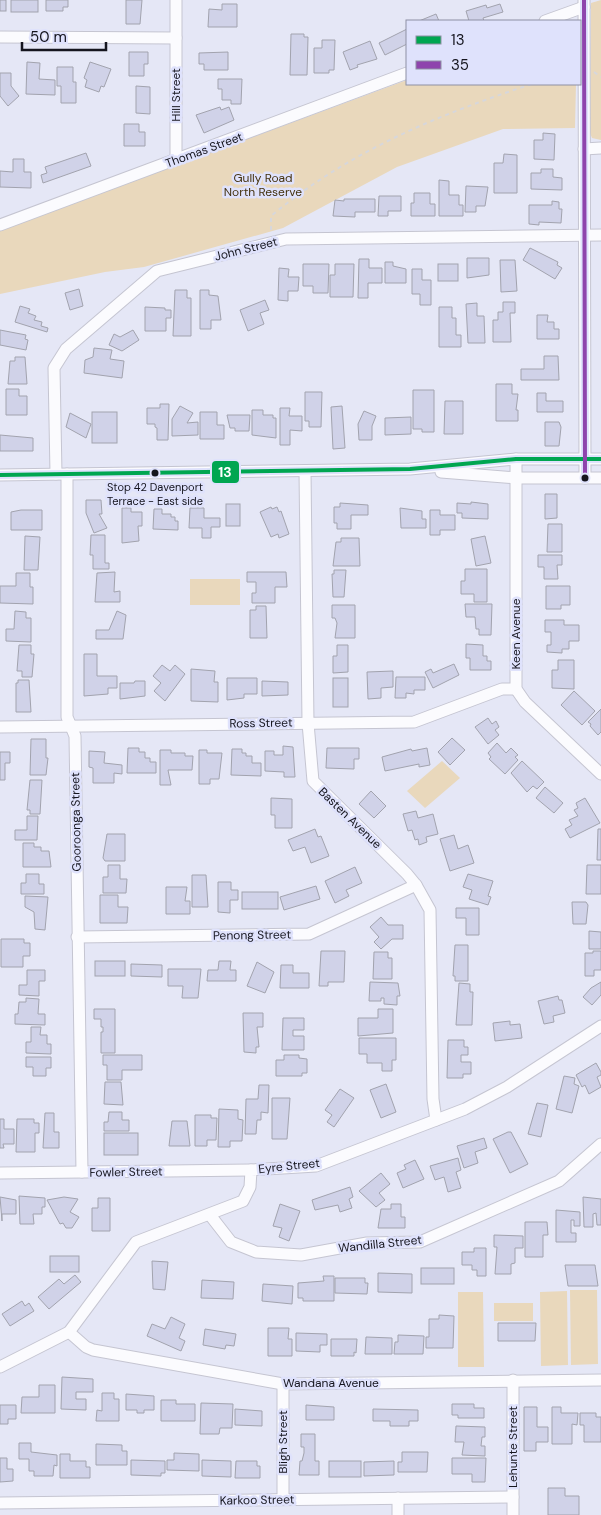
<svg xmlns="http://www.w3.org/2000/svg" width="601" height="1515" font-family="'DM Sans',sans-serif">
<rect width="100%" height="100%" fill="#e5e7f6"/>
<g fill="#e9d8bc">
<path d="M601 0V140L592 138 590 133 591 3Z"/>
<path d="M407 80V84H576L575 128 503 129 397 167 283 228 144 267 105 272 0 294V230Z"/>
<rect x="190" y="579" width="50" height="26"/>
<path d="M442 761 460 778 425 808 407 791Z"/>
<path d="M570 1290H597L598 1364 571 1365Z"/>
<path d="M567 1291 568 1365 541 1366 540 1292Z"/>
<path d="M458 1292H483L484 1367H458Z"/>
<rect x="494" y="1303" width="39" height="18"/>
</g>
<g fill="#d0d2e8" stroke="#a2a3ae">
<rect x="0" y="0" width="6" height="11"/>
<rect x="11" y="0" width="27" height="12"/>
<path d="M46 0H68V7H63V11H46Z"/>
<path d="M126 0H142L140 24H126Z"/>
<path d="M222 4H237V27H208L209 9 222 10Z"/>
<path d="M500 4 503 12 483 18 484 21H469L466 11 486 5 487 8Z"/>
<path d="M436 14 439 21H419Z"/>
<path d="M407 29V44L385 55 379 43Z"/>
<path d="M291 34H304V37H308L307 75H290Z"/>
<path d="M322 40H335L334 70H329V73H314V48H322Z"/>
<path d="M370 41 377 59 357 65 358 67 350 70 343 52Z"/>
<path d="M129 52H148V64H144V76H129Z"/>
<path d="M228 52V70H204V64H199V53Z"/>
<path d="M27 62 40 63 39 79 55 80V95L26 94Z"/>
<path d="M90 62 111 69 104 87 101 86 99 92 85 87 87 80 84 78Z"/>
<path d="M57 67H73V82H76V103H61V86H57Z"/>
<path d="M0 73H11V86L19 96 8 106 0 96Z"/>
<path d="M218 79H242L241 104H231V100H222V89H218Z"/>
<path d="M136 86 150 87V114L136 113Z"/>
<path d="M220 107 221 110 229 107 234 120 204 133 196 115Z"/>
<path d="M124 124H139V132H145V146H124Z"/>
<path d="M543 133 555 134 554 160 534 159V140H543Z"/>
<path d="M86 153 91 166 43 183 41 175 47 173 45 167Z"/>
<path d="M504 154 517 155V193H494V163H503Z"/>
<path d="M13 159H24V172H31V188L0 187V171L13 172Z"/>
<path d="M541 169H553V177L562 178V190L531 189V173H541Z"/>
<path d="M439 180 449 181V195H459V205H463V216H439Z"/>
<path d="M466 186 488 187 485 206H476V212H465Z"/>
<path d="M414 193H430V204H435V216H411V203H414Z"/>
<path d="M379 196H401V211H388V216H378Z"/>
<path d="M344 199H375V212H355V217L333 216 335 200 344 201Z"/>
<path d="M552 201 559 202V209H562L561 223 539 222V225L529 224V205H552Z"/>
<path d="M530 248 558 262 557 265 562 268 555 279 523 260Z"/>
<path d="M467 258H489V275L467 278Z"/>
<path d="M359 259H369V268H382V283H368V298H358Z"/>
<path d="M500 260H515L517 291 501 292Z"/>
<path d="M385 262H393V266L406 269V283H385Z"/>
<path d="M303 264H329L328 293H313V286H303Z"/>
<path d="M335 264H354L353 297H330V275H335Z"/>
<rect x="438" y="264" width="20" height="17"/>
<path d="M279 268 289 269 288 277H299L298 291H288V301L278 300Z"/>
<path d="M412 269H422V280H431V305H420V294H412Z"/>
<path d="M79 289 83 306 70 310 65 293Z"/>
<path d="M175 290H187V298H191V336H173Z"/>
<path d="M200 290H209V295L218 296 221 320H211V329H200Z"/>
<path d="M265 300 269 310 260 313 264 324 248 331 240 310Z"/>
<path d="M503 302H515V313H510L511 342H493V320H498V312H503Z"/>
<path d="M477 303V316H484L485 343H468L466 304Z"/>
<path d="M20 306 30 309 28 313 36 316 34 320 42 322 41 326 48 328 47 332 15 322Z"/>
<path d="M145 307 165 308V310H171V318H166V331H145Z"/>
<path d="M439 307H452V318H456V335H461V347H439Z"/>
<path d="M537 315H548L547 322H554V329H559V339H537Z"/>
<path d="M0 330 26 335 25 339 28 340 26 350 0 345Z"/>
<path d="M133 330 139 340 122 351 109 345 114 334 120 337Z"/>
<path d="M94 348 112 350 110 359 124 361 122 378 84 373 85 360 93 357Z"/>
<path d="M544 356H558L559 380H521V369H544Z"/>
<path d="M15 357H25L27 384H8L10 361H15Z"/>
<path d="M496 384H512V394H518L516 410H518V421H496Z"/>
<path d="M6 389H19V396H27V415H6Z"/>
<path d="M413 390H434V432H422V429H413Z"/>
<path d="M305 392H322L321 427H309V421H305Z"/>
<path d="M537 393H546V401H563V412H537Z"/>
<path d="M445 401H463V434H444Z"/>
<path d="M160 404H169L168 440H157V428L155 427V424H147V408H160Z"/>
<path d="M180 406 193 413 187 423 198 422V435L172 436V419Z"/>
<path d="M342 406 345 448 333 449 331 407Z"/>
<path d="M280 408H290L289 416H302V431L290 430V445H280Z"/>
<path d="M252 410H263V415H273V418H276V438L252 435Z"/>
<path d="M364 411 376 416 372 426V440H359L358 424Z"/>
<rect x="92" y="412" width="25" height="31"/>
<path d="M200 412H217V425H224V439H200Z"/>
<path d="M70 413 91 424 86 438 66 427Z"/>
<path d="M227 415H250L249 431H235V428H230Z"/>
<path d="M411 417V434L385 435V418Z"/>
<path d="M545 422H559L561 427 559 446H545Z"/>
<path d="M0 435 33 438V451H0Z"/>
<path d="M545 494H557V518L545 519Z"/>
<path d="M86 500H101L102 514H99L107 528 94 533 86 513Z"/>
<path d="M471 502 488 504V519L462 518V513H457V503L471 504Z"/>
<path d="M340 503 368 505V515H351V529H337V523H334V507H340Z"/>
<rect x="226" y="504" width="14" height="22"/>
<path d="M271 507 272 509 277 507 279 512 281 511 289 534 279 538 278 534 271 537 260 512Z"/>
<path d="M122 508H131V512H142V526H138L139 541 122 543Z"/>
<path d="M190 508H204V518H220V527H211V538H202V528H189Z"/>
<path d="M400 508 422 511V519H426V528H401Z"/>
<path d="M154 509H162V514H171V517H175V521H178V530L153 529Z"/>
<path d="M21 510H42V530H11V512Z"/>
<path d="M430 510H440V515H455V530H440V535H430Z"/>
<path d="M548 524H562V552H547Z"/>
<path d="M91 535H105V563H109V569H93V555H90Z"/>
<path d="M25 536 40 537 38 570H24Z"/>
<path d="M485 536 491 563 476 566 471 539Z"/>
<path d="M341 538H359L360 566H333L336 542H341Z"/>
<path d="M538 555H562V565H557L558 579H544V567H538Z"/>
<path d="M465 569H487V602H474V594H461V581H465Z"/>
<path d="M334 570H346L344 597H333L332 574H334Z"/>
<path d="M115 572 114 592 120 591V602H95L97 573Z"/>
<path d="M247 572H286L287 587H275V603H252V593H256V582H247Z"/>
<path d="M16 573H30V587H33V604L0 603V586H16Z"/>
<path d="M546 586H570V605H561V609H546Z"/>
<path d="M465 604H492L491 635H479V629H476L475 617H466Z"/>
<path d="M332 605H355V638H335L337 623 335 618H332Z"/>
<path d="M256 606H266L267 638H250V610H256Z"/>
<path d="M15 611 26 612V618H31V642L6 641V629H14Z"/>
<path d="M117 611 126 615 123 639H96V630H109Z"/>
<path d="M545 620H564V625H579V641H569V649H562V653L547 652V645H551V632H545Z"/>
<path d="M466 644 483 645V656H487V661H491V670H470V658H466Z"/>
<path d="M19 645H31V654H34L32 677H22V671H17Z"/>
<path d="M337 645H348V672L333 673V656H337Z"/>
<path d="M84 654H97V676H117V688H108V694L84 696Z"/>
<path d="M558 660H574V689L552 688V670H558Z"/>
<path d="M454 664 459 675 433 688 425 672 431 669 433 673Z"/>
<path d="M162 665 170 671 175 665 185 674 165 701 154 691 161 683 153 676Z"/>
<path d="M191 669 215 671 214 682H218V702L191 701Z"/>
<path d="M393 671V687L381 688V698L368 699 367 672Z"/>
<path d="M396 677H425V690H414V694L406 693V698H395Z"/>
<path d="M227 678H257V694H244V698L227 700Z"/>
<rect x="333" y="678" width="15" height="29"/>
<path d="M18 680H29L31 712H16V683H18Z"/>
<path d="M135 681H145V696L120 699V683H134Z"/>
<path d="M262 681 288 682V695L262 696Z"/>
<path d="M574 691 595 711 582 725 561 705Z"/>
<path d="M601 709V732L598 735 590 726 591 724 588 722Z"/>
<path d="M488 718 492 724 496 721 499 727 495 730 499 735 488 744 475 727Z"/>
<path d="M452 738 465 750 450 765 438 752Z"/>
<path d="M31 739H46V758H48L46 775H30Z"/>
<path d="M497 743 506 753 511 748 518 755 515 757 518 760 505 774 489 759 491 757 488 753Z"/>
<path d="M283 746 293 747 295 777H284V772L265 771V751H274V755H283Z"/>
<path d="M128 748H139V752H145V758H150V762H156V773H127Z"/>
<path d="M327 748H359V759H354V769L326 768Z"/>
<path d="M427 748 430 765 419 767V764L385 771 382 757 411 749 412 751Z"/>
<path d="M232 749H242V753H246V756H252V763H261V776L231 775Z"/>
<path d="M160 750H171V753H185V756H193L192 770H168L171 785H160Z"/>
<path d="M199 750H207V753H222L219 779H210V784H199Z"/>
<path d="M89 751 105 752 104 763 122 765V774L114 773V783H93V768L89 767Z"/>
<path d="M0 752H10V763H5V780H0Z"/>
<path d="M522 761 544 782 537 789 533 786 527 792 511 773Z"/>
<path d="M30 780H42L40 814H30V810H27Z"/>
<path d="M545 787 563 803 554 813 536 798Z"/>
<path d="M371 791 386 806 374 818 359 804Z"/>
<path d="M271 798 292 799V828H275V815H271Z"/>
<path d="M585 798 600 823 570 838 565 829 572 825 569 820 578 816 574 810 578 808 576 803Z"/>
<path d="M416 811 418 818 433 814 438 834 426 837 427 842 419 845 418 839 415 840 412 830 408 831 403 814Z"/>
<path d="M27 816H38L37 840H15V830H27Z"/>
<path d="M315 829 318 837 321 836 329 856 311 863 305 847 293 851 288 840Z"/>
<path d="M598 829H601V860H597Z"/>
<path d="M107 834H125V861H105L103 858Z"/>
<path d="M454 835 458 849 468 845 474 863 450 871 440 839Z"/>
<path d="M23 843H34V847H41V851H49L51 867H23Z"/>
<path d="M108 865H120V879H127L126 893H103V877H108Z"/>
<path d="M587 865H601V894H586Z"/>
<path d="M355 867 362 883 346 890 349 896 335 903 325 881Z"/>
<path d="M26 874H39V884H44V894H21V883H26Z"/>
<path d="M468 874 493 881 488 896 491 897 488 905 469 899 472 890 463 887Z"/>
<path d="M192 875H206L208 907H192Z"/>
<path d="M218 882H231V890H238V900H230V913L218 912Z"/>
<path d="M316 886 320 899 284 910 280 897Z"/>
<path d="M166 887H187L185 901H190V914H166Z"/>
<rect x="242" y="892" width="36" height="17"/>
<path d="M100 895H118V907H128L127 923H100Z"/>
<path d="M25 896 48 897 45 930 35 929 34 912 25 907Z"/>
<path d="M572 902H586L588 905 586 924H573Z"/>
<path d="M456 908H479V935H466V918H456Z"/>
<path d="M381 917 388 925H403V939H392L381 949 374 942 379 937 370 927Z"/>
<path d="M589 931 601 932V949H589Z"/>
<path d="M1 939H24V943H30V956H23V967H1Z"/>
<path d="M455 945H468V981H455V976H453Z"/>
<path d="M321 951H345L344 982H328V986H319Z"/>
<path d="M593 951H601V970H594V976H585V953H593Z"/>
<path d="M374 952H388V958H392V979H373Z"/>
<rect x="95" y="961" width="30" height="15"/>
<path d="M219 961H231L230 970H236V981H207L208 970H218Z"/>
<path d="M257 962 274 972 265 993 247 986Z"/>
<path d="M131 964 162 965V977L131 976Z"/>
<path d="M281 965H293V973H309V988H280Z"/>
<path d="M168 969H201L198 998H182L183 986H168Z"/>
<path d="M27 970H45V981H39V996L19 995V985H27Z"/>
<path d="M370 982 398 983 400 996H397V1005L384 1004V998H381V1001H369Z"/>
<path d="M601 982V995L592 1005 583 997 591 988Z"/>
<path d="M459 983 470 984V992H473L472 1025H456Z"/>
<path d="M558 996 559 1000H562L565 1013 553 1016 554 1022 544 1024 538 1001Z"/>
<path d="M26 998 39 999 38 1014H45V1025L15 1024V1014H18L19 1002H26Z"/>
<path d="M94 1009H115V1053H101V1032H103V1027H101V1019H94Z"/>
<path d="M378 1009H393V1033L358 1036V1018H378Z"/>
<path d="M243 1013H263V1027H257L259 1047H256V1053L244 1052Z"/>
<path d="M283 1018H304V1030H293V1036H304V1050H282Z"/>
<path d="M510 1021V1025L520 1024 522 1038 495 1041 493 1023Z"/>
<path d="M31 1027H41L40 1035H47V1044H51V1054L26 1053V1042H31Z"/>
<path d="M359 1038H396V1060H392V1071H382V1063H367V1054H359Z"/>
<path d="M448 1040H464V1047H468V1055H461V1062H471V1074H463V1078H447Z"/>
<path d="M103 1055H142V1070H122V1080H107V1065H103Z"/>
<path d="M284 1055H299V1058L307 1059V1073H302V1076H276V1060H284Z"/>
<path d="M26 1057H51V1068H46V1076H33V1067H26Z"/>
<path d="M596 1063 601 1072V1075L597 1077 601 1087 589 1094 585 1085 582 1087 576 1075Z"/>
<path d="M564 1076 575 1078 574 1084 579 1086 572 1113 556 1109Z"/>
<path d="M105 1082H121L123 1105 104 1104Z"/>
<path d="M386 1084 396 1112 381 1118 370 1090Z"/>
<path d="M259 1085H269L268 1113 261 1112V1120H257L256 1134H245L246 1099H258Z"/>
<path d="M340 1089 354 1098 334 1127 327 1122 332 1115 325 1110Z"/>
<path d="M272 1098H290L287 1139H272Z"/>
<path d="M537 1103 548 1105 541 1137 528 1134Z"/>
<path d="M219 1109 238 1110V1119L243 1120 242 1141H230V1147H218Z"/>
<path d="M109 1112H122V1120H129V1131H104V1122H108Z"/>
<path d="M45 1113H54V1132H59V1148H43Z"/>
<path d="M195 1115H211V1118H217L216 1140H207V1146H195Z"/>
<path d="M0 1119H4V1129H14V1144H3L4 1148H0Z"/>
<path d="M17 1119H34V1123H39V1133H35V1152H16Z"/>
<path d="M172 1121H187L190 1146H169Z"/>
<path d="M508 1132H511L528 1164 510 1173 493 1139Z"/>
<rect x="104" y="1133" width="34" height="22"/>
<path d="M484 1138 487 1148 475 1152 478 1163 464 1168 457 1146Z"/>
<path d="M458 1158 461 1170 456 1172 461 1188 448 1192 444 1177 435 1180 430 1166Z"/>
<path d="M415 1160 424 1179 403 1188 397 1173 406 1169 404 1165Z"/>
<path d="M381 1173 390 1184 379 1193 385 1200 376 1207 359 1191Z"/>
<path d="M350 1187 353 1197 349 1199 352 1208 340 1212 338 1205 315 1210 312 1200Z"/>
<path d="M19 1196 45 1198V1207H42V1214H33L34 1224H20Z"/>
<path d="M0 1197 16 1200V1214H2V1221Z"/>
<path d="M64 1197 78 1199 70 1212 79 1217 72 1228H66L63 1223 60 1224 47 1200Z"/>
<path d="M583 1197 601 1199V1225H597L596 1213 593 1214V1227H584Z"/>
<path d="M98 1198H110V1231H92V1208H98Z"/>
<path d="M280 1204 300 1211 289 1241 279 1237 282 1228 273 1226Z"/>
<path d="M391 1204H401V1217H405V1228H378L381 1209H391Z"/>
<path d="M556 1210 580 1212V1226H574V1220H571V1233H576V1242H556Z"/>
<path d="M525 1222H547L548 1235H543V1257H525Z"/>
<path d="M494 1235 523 1236V1248H515V1263L511 1264V1274H495L497 1247H494Z"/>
<path d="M474 1248H486V1276H477V1270H472V1265H462V1252H474Z"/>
<rect x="50" y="1256" width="29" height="16"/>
<path d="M152 1261 168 1262 165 1290 153 1289Z"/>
<path d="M565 1265H595L598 1286H568Z"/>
<rect x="421" y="1268" width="33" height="16"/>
<path d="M378 1273 412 1274V1293L378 1292Z"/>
<path d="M75 1275 81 1282 49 1309 38 1297 59 1279 64 1284Z"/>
<path d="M323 1276H334V1301H303V1298H298V1283L324 1281Z"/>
<path d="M335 1278H365V1283H368L367 1294 335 1293Z"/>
<path d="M202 1280 234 1282 233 1299 201 1298Z"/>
<path d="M263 1284 293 1286 292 1304 262 1301Z"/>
<path d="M22 1301 25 1306 29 1303 34 1311 10 1326 2 1314Z"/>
<path d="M439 1315 454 1316 453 1348H426V1337H429V1319H439Z"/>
<path d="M171 1317 185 1324 179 1338 185 1341 181 1351 147 1336 152 1324 165 1329Z"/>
<path d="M498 1323H536L535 1341H498Z"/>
<path d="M268 1328H289L288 1339H292V1356H268Z"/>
<path d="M205 1329 236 1334 234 1346 226 1345 225 1349 203 1345Z"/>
<path d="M296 1333 327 1334V1345H320V1352L296 1351Z"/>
<path d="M398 1335 424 1336 423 1354H394L395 1342H398Z"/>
<path d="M366 1337 392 1338V1354H365Z"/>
<path d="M331 1339H357L356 1353 354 1352V1356H331Z"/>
<path d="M62 1377 93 1379V1392H76V1399H86V1410L61 1409Z"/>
<path d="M39 1385H55V1413H21L22 1397H39Z"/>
<path d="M102 1393H114V1399H119V1421H96L97 1410 102 1411Z"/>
<path d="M126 1394 154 1396V1410H144V1413H137V1410H126Z"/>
<path d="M161 1400H176V1404H195V1421H161Z"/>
<path d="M201 1403 233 1404 232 1428H220L219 1434H200Z"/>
<path d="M452 1404H474V1408H484V1418H458V1415H452Z"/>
<path d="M0 1405H16V1419H8V1424H0Z"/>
<path d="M306 1405 334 1407V1420H306Z"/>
<path d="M524 1407H537V1427H548V1442H536V1451H524Z"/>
<path d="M552 1407H561V1413H578L577 1425 572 1424V1444H552Z"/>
<path d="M235 1409 262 1411V1426L235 1425Z"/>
<path d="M373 1409 418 1410V1421H409V1426H390V1421H373Z"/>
<path d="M580 1413H596V1417H601V1442H584V1425H580Z"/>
<path d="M456 1426 485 1427V1437H482L481 1446H485V1456L462 1455 464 1442H455Z"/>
<path d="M301 1434H315V1461H319V1475H299L300 1461H302L304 1453V1447H301Z"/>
<path d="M19 1443H31V1452L57 1455V1466L54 1465 53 1476H34V1471H29V1459H19Z"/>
<path d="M96 1444 122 1445V1451H127V1465H96Z"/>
<path d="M402 1452H428L427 1472H398V1462H402Z"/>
<path d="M174 1453 199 1454V1471L167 1470V1460H174Z"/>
<path d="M60 1454H70V1461H86V1467H90V1478H60Z"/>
<path d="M0 1458H7V1469H13V1481L0 1482Z"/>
<path d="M452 1458H486L485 1482H472V1474H452Z"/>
<path d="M131 1460 165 1461V1473H161V1476L131 1475Z"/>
<path d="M202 1460 231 1461V1477L202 1476Z"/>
<path d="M236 1461H257V1466H260V1478H235Z"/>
<rect x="329" y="1461" width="32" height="16"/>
<path d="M394 1461V1475L364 1476V1462Z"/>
<path d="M548 1488H565V1496H579V1515H548Z"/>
</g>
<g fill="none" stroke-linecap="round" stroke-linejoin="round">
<g stroke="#c5c5d1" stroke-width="13">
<g id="minor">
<path d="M176 0V160"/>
<path d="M584 0 585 478"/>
<path d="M545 21 584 7"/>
<path d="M0 37 176 38"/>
<path d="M584 149 601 148"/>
<path d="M0 225 407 73"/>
<path d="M516 459V689L525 702 601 774"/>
<path d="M305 471 308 723 313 781 407 874 416 885 430 910 433 1099 436 1120"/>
<path d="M441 472 517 478H601"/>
<path d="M56 474 54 368 66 349 157 271 286 239 601 235"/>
<path d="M67 474V717L75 736 82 1172"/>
<path d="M0 475 410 469 516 459H601"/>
<path d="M0 727 414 722 502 689H516"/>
<path d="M77 937 309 934 416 885"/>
<path d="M0 1173 251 1170"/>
<path d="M210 1215 231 1242 256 1252 301 1255 367 1243 420 1242 559 1181 601 1144"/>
<path d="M69 1332 86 1347 93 1350 283 1384 601 1380"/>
<path d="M0 1367 69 1332 136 1242 243 1201 250 1187 251 1170 316 1166 465 1109 507 1087 601 1026"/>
<path d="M513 1380V1515"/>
<path d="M283 1384V1499"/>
<path d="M398 1498V1515"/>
<path d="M0 1503 513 1497"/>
</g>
</g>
<g stroke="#d7d7db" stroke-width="2" stroke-dasharray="4 4" stroke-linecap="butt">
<path d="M594 72 601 77"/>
<path d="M271 230V216C348 152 437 115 532 84"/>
</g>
<use href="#minor" stroke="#fbfbfe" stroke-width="11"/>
<g stroke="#dfe2fc" stroke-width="8">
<path id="bus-1" d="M0 475 410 469 516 459H601"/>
</g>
<g stroke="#dfe2fc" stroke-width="8">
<path id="bus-2" d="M584 0 585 478"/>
</g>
<use href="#bus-1" stroke="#00a651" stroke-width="4"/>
<use href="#bus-2" stroke="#8e44ad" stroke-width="4"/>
</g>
<g fill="#15151e" stroke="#dfe2fc" stroke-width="2">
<circle cx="155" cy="473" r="4.5"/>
<circle cx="585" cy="478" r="4.5"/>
</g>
<g text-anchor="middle" stroke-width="5" stroke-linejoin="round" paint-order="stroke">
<g font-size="11" fill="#15151e" stroke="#dfe2fc">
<text x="155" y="491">Stop 42 Davenport<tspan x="155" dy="14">Terrace - East side</tspan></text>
</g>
<g font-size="12" fill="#15151e" stroke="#dfe2fc">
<text transform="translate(176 95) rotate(-90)" y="4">Hill Street</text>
<text transform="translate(204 150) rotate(-20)" y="4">Thomas Street</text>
<text transform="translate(246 249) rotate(-14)" y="4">John Street</text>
<text transform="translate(516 634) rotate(-90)" y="4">Keen Avenue</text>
<text transform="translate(261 723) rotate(-1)" y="4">Ross Street</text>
<text transform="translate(350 818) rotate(44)" y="4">Basten Avenue</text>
<text transform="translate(76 822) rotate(-91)" y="4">Gooroonga Street</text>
<text transform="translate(252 935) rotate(-1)" y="4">Penong Street</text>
<text transform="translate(289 1166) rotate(-6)" y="4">Eyre Street</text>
<text transform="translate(126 1172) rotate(-1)" y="4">Fowler Street</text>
<text transform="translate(380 1244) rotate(-6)" y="4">Wandilla Street</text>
<text x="331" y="1387">Wandana Avenue</text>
<text transform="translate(283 1442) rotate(-90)" y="4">Bligh Street</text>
<text transform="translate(513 1447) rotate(-90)" y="4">Lehunte Street</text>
<text transform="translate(257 1500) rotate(-1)" y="4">Karkoo Street</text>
</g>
<g font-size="12" fill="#43310e" stroke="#dfe2fc">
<text x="263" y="182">Gully Road<tspan x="263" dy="14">North Reserve</tspan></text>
</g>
</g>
<rect stroke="#dfe2fc" stroke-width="2" x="211" y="460" width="29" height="24" rx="5" fill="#00a651"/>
<g font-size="14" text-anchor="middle" font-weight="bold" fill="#fff">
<text x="225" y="477">13</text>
</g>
<rect x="406" y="20" width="175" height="65" fill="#dfe2fc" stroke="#8e90a3"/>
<rect x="416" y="36" width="25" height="8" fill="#00a651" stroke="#8e90a3"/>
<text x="451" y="45" font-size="15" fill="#15151e">13</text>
<rect x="416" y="61" width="25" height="8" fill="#8e44ad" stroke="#8e90a3"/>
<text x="451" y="70" font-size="15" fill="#15151e">35</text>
<path d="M22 42v8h84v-8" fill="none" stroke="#15151e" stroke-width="2.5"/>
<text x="30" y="42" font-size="15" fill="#15151e" stroke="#dfe2fc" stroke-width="4" paint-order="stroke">50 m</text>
</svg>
